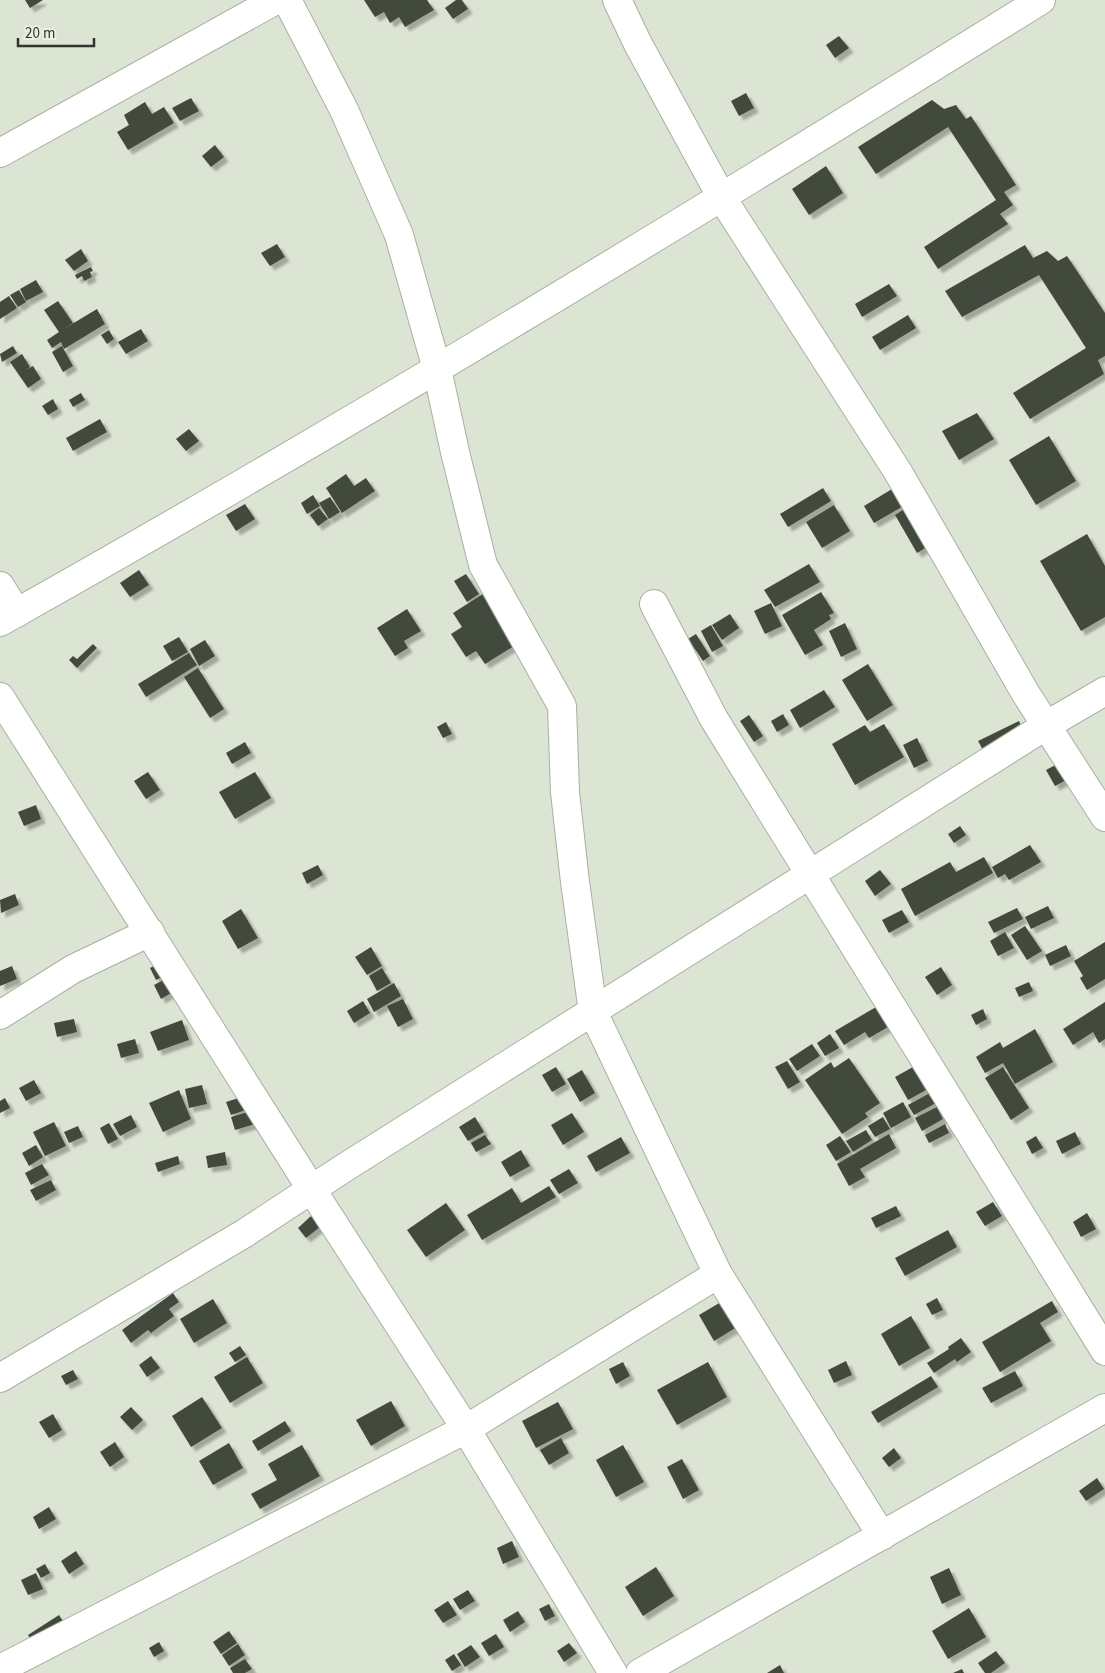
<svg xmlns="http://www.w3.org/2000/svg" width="1105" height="1673" font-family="'Source Sans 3',sans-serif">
<defs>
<filter id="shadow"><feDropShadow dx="4.5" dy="4.5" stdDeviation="1" flood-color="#0004"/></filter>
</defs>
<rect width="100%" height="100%" fill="#dce4d3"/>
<g fill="#43493c" filter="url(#shadow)">
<path d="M25 0H43L30 8Z"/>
<path d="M364 0H427L434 10 405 27 399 17 390 23 384 12 375 17Z"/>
<path d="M456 0H462L468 9 453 19 445 8Z"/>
<path d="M839 36 849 48 835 58 826 45Z"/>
<path d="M746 93 754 108 739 116 731 101Z"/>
<path d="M191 98 199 111 180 121 172 108Z"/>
<path d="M932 100 944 109 956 105 966 119 971 116 1016 185 1004 192 1013 205 1000 214 1008 224 938 269 924 247 996 200 948 127 876 174 858 147Z"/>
<path d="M145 102 152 114 164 107 174 123 128 150 117 132 129 125 124 115Z"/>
<path d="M215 145 224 157 211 167 202 156Z"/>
<path d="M826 166 843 193 809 215 792 189Z"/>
<path d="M277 244 285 257 270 266 261 253Z"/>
<path d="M1025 245 1033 258 1047 251 1058 261 1067 256 1105 313V356L1098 360 1104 374 1030 419 1013 393 1086 348 1039 275 962 317 945 291Z"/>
<path d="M81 249 88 261 74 271 65 260Z"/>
<path d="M91 267 93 271 90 272 92 277 84 281 82 276 77 279 75 275Z"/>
<path d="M36 280 43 292 26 301 20 289Z"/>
<path d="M889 284 897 296 862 317 855 304Z"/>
<path d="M19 290 26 302 18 307 10 295Z"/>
<path d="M9 296 17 308 0 319V302Z"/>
<path d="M58 301 73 323 62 330 97 309 105 324 64 349 61 342 52 348 47 340 59 332 44 310Z"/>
<path d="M908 315 916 328 880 350 872 337Z"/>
<path d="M141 329 148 341 126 354 118 342Z"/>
<path d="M109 330 114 339 107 344 101 335Z"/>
<path d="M13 346 17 353 2 362 0 354Z"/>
<path d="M62 346 73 366 63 372 52 352Z"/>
<path d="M22 354 30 367 26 370 33 366 41 379 28 388 10 362Z"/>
<path d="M81 393 85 400 73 407 69 400Z"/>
<path d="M53 399 58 409 48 415 42 406Z"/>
<path d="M977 413 994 439 959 460 942 431Z"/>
<path d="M100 419 107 432 73 451 66 438Z"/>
<path d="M189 429 199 441 186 451 176 439Z"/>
<path d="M1049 436 1076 481 1036 505 1009 460Z"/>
<path d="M346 474 354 486 366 478 375 491 342 513 326 488Z"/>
<path d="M897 486 907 504 874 523 864 506Z"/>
<path d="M823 488 831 501 788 527 780 514Z"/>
<path d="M313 495 320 506 307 514 301 503Z"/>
<path d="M330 497 340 512 329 519 319 503Z"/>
<path d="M245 504 255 519 236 531 226 515Z"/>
<path d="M834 505 850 531 822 548 806 522Z"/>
<path d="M909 506 932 544 917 553 895 515Z"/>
<path d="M319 508 328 519 318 526 310 515Z"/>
<path d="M1087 534 1105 566V617L1081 631 1040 561Z"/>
<path d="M809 564 820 582 775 607 764 590Z"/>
<path d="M139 570 149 585 130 597 120 583Z"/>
<path d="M466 574 479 594 467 602 454 581Z"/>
<path d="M486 592 519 643 485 664 476 651 466 657 451 634 462 627 453 613Z"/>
<path d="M821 592 834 613 829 615 831 619 814 630 823 645 805 655 782 615Z"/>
<path d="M771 603 782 626 765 634 754 611Z"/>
<path d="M407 609 421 631 404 641 408 648 395 656 377 628Z"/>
<path d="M730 614 739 628 722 640 712 625Z"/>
<path d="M845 623 857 649 841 657 829 631Z"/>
<path d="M711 625 723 646 712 652 701 631Z"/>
<path d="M696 634 710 656 703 661 688 639Z"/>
<path d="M179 637 188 652 172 661 163 646Z"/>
<path d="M205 640 215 656 199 666 190 649Z"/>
<path d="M93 644 97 648 77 668 69 660 73 656 77 659Z"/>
<path d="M189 653 197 665 146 697 138 684Z"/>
<path d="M868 664 893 705 867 721 842 680Z"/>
<path d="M198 668 224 709 210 718 184 677Z"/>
<path d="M824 690 835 707 800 728 790 710Z"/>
<path d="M783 714 789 725 777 732 771 721Z"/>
<path d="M749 715 763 736 754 742 740 721Z"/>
<path d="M1019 721 1023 730 983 750 978 741Z"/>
<path d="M446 722 452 734 443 738 437 727Z"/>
<path d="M884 724 904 757 855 785 832 744 865 725 870 732Z"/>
<path d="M917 738 928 761 914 768 903 745Z"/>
<path d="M245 742 251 753 232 764 226 753Z"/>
<path d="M1063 761 1072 777 1055 786 1046 770Z"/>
<path d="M148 772 160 790 146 799 134 781Z"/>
<path d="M255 772 271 798 235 819 219 792Z"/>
<path d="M36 805 41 819 24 826 18 812Z"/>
<path d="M960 826 966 835 954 843 948 834Z"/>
<path d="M1030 845 1041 862 1009 880 1005 874 998 878 992 867Z"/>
<path d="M984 857 993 873 915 916 901 889 950 862 956 872Z"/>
<path d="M318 865 323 875 307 884 302 873Z"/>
<path d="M880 870 891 884 875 896 865 881Z"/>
<path d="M15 894 19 905 1 913 0 900Z"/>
<path d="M1048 906 1054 918 1031 929 1025 917Z"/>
<path d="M1017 908 1023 919 994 933 988 922Z"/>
<path d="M241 909 258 938 238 949 222 921Z"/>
<path d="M902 910 909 922 889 933 882 920Z"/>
<path d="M1025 926 1042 951 1027 960 1011 935Z"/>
<path d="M1005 932 1014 948 998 956 990 941Z"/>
<path d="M1105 942V979L1087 990 1080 978 1083 976 1074 961Z"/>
<path d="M1066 945 1071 956 1050 966 1045 955Z"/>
<path d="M371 947 382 966 367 975 355 957Z"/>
<path d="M162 962 168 974 156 980 150 968Z"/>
<path d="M12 966 17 979 0 986V971Z"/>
<path d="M941 967 952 985 937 995 925 977Z"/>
<path d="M382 968 391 983 377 991 369 976Z"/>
<path d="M171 976 178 989 161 999 154 985Z"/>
<path d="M1029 982 1033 991 1019 997 1015 988Z"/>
<path d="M394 983 401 996 374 1012 367 999Z"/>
<path d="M403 999 413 1019 398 1027 387 1006Z"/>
<path d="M363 1001 370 1013 354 1023 347 1011Z"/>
<path d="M1105 1002V1039L1099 1043 1093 1032 1073 1045 1063 1029Z"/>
<path d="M876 1007 888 1027 869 1038 865 1032 844 1045 835 1031Z"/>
<path d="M983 1009 987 1019 976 1025 971 1015Z"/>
<path d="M74 1019 77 1032 57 1037 54 1023Z"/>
<path d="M182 1020 189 1040 158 1051 150 1032Z"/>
<path d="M1035 1029 1053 1062 1015 1084 1003 1063 985 1073 976 1057 1000 1042 1003 1048Z"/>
<path d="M830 1034 839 1048 825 1056 817 1043Z"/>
<path d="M135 1039 139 1053 121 1058 117 1044Z"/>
<path d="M812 1044 820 1056 797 1071 789 1059Z"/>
<path d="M849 1058 880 1103 865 1113 868 1117 842 1134 805 1080 831 1062 834 1068Z"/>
<path d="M787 1061 800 1082 788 1089 775 1067Z"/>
<path d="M556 1067 566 1084 552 1092 542 1075Z"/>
<path d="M913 1067 926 1090 908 1100 895 1077Z"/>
<path d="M1003 1067 1029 1108 1011 1120 985 1078Z"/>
<path d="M582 1070 595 1093 580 1102 567 1079Z"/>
<path d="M34 1080 41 1093 26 1101 19 1088Z"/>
<path d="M202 1085 207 1104 189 1108 185 1089Z"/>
<path d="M179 1090 191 1119 163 1132 149 1103Z"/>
<path d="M930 1093 936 1103 914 1115 908 1105Z"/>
<path d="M245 1096 249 1109 231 1115 226 1102Z"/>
<path d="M5 1098 10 1108 0 1113V1101Z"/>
<path d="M903 1102 911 1117 891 1128 883 1113Z"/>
<path d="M937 1107 943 1119 922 1131 915 1118Z"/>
<path d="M251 1111 255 1124 235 1130 231 1117Z"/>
<path d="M572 1113 584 1132 563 1145 551 1125Z"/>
<path d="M131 1115 137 1127 120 1136 113 1124Z"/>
<path d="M475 1117 484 1132 468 1141 459 1127Z"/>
<path d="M883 1117 890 1129 875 1137 868 1126Z"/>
<path d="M54 1122 66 1146 45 1156 33 1132Z"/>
<path d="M109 1123 118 1139 108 1144 100 1128Z"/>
<path d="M945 1124 949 1133 929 1143 925 1135Z"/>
<path d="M78 1126 83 1137 69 1143 64 1132Z"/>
<path d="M866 1130 872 1140 853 1152 846 1141Z"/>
<path d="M1075 1132 1081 1144 1062 1154 1056 1141Z"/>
<path d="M889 1134 896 1148 860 1169 865 1177 849 1186 837 1164Z"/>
<path d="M485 1135 491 1144 476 1152 471 1143Z"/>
<path d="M840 1136 851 1152 836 1161 826 1145Z"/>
<path d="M1036 1136 1043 1148 1032 1154 1026 1142Z"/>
<path d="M621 1137 630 1153 596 1172 587 1156Z"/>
<path d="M36 1145 43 1157 29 1166 22 1153Z"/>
<path d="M521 1150 530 1166 510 1177 501 1162Z"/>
<path d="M225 1152 227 1165 208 1168 206 1156Z"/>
<path d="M178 1156 180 1164 158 1172 155 1163Z"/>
<path d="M42 1164 49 1175 31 1185 25 1173Z"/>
<path d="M569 1169 578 1183 559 1194 550 1180Z"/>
<path d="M51 1180 56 1190 36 1201 30 1190Z"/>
<path d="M549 1186 556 1197 482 1240 467 1215 512 1188 521 1203Z"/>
<path d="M993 1202 1002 1216 985 1226 976 1212Z"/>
<path d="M446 1203 465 1230 426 1257 407 1230Z"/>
<path d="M896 1206 901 1216 876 1228 871 1218Z"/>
<path d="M1087 1213 1096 1229 1081 1237 1073 1222Z"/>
<path d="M311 1216 320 1227 306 1238 298 1228Z"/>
<path d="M948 1230 957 1247 905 1276 895 1258Z"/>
<path d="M173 1293 179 1302 169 1309 174 1316 151 1333 148 1330 131 1343 122 1330Z"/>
<path d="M937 1298 943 1310 932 1315 926 1304Z"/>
<path d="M213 1299 227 1323 194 1343 180 1319Z"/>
<path d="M1052 1301 1058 1312 1040 1323 1051 1341 1000 1372 982 1342Z"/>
<path d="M721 1302 737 1327 714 1341 699 1315Z"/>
<path d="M911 1316 930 1348 899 1366 881 1334Z"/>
<path d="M961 1338 971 1352 957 1362 955 1359 934 1373 927 1363 949 1349 948 1347Z"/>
<path d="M240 1346 246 1355 235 1362 229 1353Z"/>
<path d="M151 1356 160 1368 147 1377 139 1365Z"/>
<path d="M247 1357 263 1383 230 1403 214 1377Z"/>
<path d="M846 1361 852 1375 834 1383 828 1370Z"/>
<path d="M623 1362 630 1376 616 1384 609 1369Z"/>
<path d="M708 1362 727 1397 677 1425 657 1390Z"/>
<path d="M73 1370 78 1379 66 1385 61 1376Z"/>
<path d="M1015 1371 1023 1386 991 1403 982 1388Z"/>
<path d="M931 1376 938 1387 878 1423 871 1412Z"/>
<path d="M202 1397 222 1428 191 1447 172 1416Z"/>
<path d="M391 1401 405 1426 371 1446 356 1420Z"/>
<path d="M558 1402 573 1429 536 1448 522 1421Z"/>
<path d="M131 1407 143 1420 132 1430 120 1417Z"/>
<path d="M53 1414 62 1430 49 1438 39 1422Z"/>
<path d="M285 1421 291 1431 258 1451 252 1441Z"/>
<path d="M561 1438 569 1453 549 1465 540 1450Z"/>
<path d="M115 1442 124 1457 110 1467 100 1452Z"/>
<path d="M229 1443 243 1468 213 1485 199 1461Z"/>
<path d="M302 1445 320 1476 260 1509 251 1494 277 1480 268 1464Z"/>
<path d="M623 1445 644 1482 616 1497 596 1460Z"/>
<path d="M894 1448 901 1458 889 1467 882 1458Z"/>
<path d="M682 1459 699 1490 683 1499 667 1467Z"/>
<path d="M1097 1478 1104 1489 1086 1501 1079 1491Z"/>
<path d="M49 1507 56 1519 39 1529 33 1517Z"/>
<path d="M512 1541 519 1557 503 1564 497 1548Z"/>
<path d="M76 1551 84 1564 69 1574 61 1561Z"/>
<path d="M45 1564 50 1573 41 1578 36 1569Z"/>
<path d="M656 1567 674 1596 643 1616 625 1587Z"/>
<path d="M949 1568 961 1595 942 1604 930 1577Z"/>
<path d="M36 1573 43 1589 28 1595 21 1580Z"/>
<path d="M468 1590 475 1601 460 1610 453 1599Z"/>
<path d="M448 1601 457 1615 443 1623 434 1610Z"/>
<path d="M549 1604 555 1616 545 1621 539 1609Z"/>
<path d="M969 1608 986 1637 948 1659 932 1631Z"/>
<path d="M518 1611 525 1622 510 1632 503 1620Z"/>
<path d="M59 1615 67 1627 35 1647 28 1635Z"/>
<path d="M229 1631 237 1643 221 1654 213 1642Z"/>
<path d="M496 1634 504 1647 489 1656 481 1643Z"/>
<path d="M159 1642 164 1651 154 1657 149 1648Z"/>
<path d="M569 1643 577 1653 564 1662 557 1651Z"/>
<path d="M238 1644 245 1655 229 1666 222 1655Z"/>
<path d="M471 1645 480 1657 465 1667 457 1654Z"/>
<path d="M996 1651 1005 1663 991 1673H985L978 1663Z"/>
<path d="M454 1654 461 1665 452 1671 445 1660Z"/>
<path d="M245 1659 252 1669 245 1673H233L230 1668Z"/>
<path d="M780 1665 784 1673H767Z"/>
<path d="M962 1669 964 1673H953Z"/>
</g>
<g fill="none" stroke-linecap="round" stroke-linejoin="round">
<g stroke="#a9b0a1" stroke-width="30">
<g id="street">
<path d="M287 0 344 110 399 235 437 369 455 452 483 565 562 706 565 792 575 882 593 1012 718 1274 882 1536"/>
<path d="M617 0 638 44 722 198 898 472 1026 694 1105 817"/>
<path d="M0 153 276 0"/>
<path d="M0 586 17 613"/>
<path d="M654 604 714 719 1105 1351"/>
<path d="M0 622C353 424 698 213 1041 0"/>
<path d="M0 697 312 1190 466 1429 613 1673"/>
<path d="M0 1015 73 969 150 932"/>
<path d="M0 1378 245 1233 344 1168 1047 725 1105 691"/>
<path d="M0 1669 466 1429 718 1274"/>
<path d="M640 1673 1105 1408"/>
</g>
</g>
<use href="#street" stroke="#fff" stroke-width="28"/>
</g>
<path d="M18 38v8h76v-8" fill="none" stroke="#31342e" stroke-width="2.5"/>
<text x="25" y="38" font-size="15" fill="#31342e" stroke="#e9f1e0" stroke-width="4" paint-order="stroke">20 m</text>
</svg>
